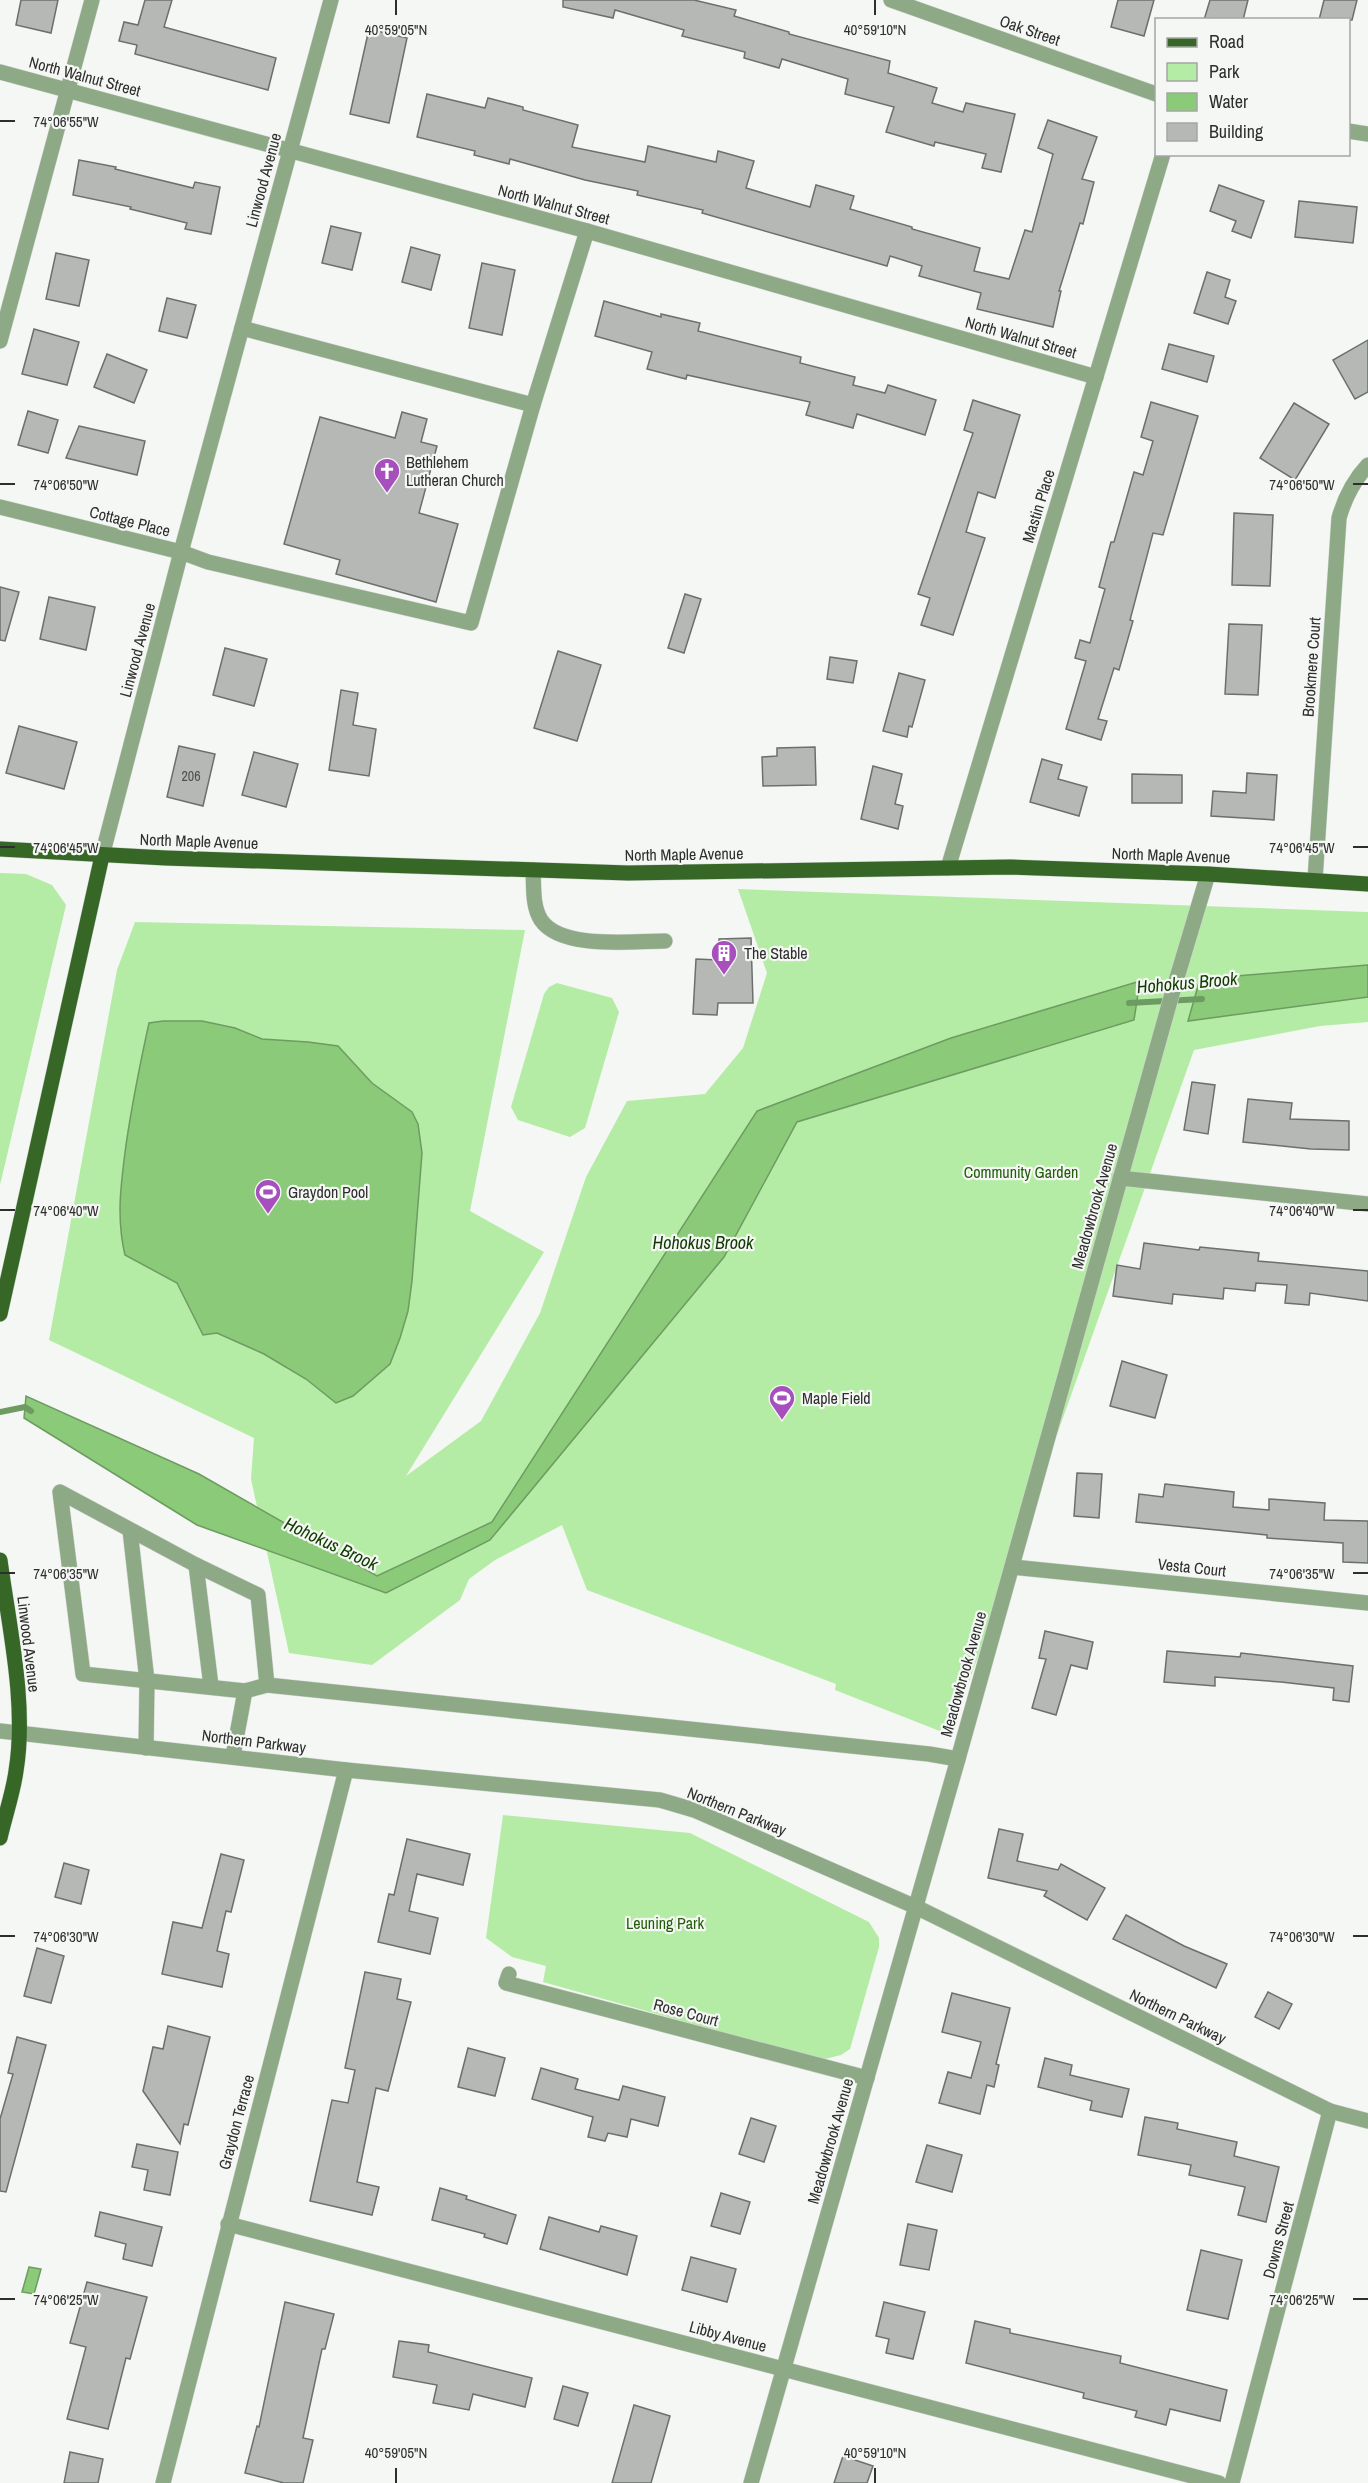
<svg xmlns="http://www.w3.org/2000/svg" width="1368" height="2483" font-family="'Archivo Narrow',sans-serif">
<rect width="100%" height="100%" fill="#f4f7f3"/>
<g fill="#b4eca5">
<path d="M0 873 26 874 52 885 66 905 0 1185Z"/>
<path d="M738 889 1368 912V965L1200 980 1189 1021 1368 997V1022L1320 1026 1194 1050 950 1735 835 1690 836 1684 587 1590 562 1525 495 1560 469 1579 460 1600 372 1665 289 1653 251 1479 254 1438 49 1340 117 970 135 922 525 930 470 1211 544 1252 406 1476 481 1421 540 1313 586 1177 627 1101 705 1094 743 1048 767 973Z"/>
<path d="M557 983 612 998 619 1012 585 1128 570 1137 518 1120 511 1107 544 994 549 987Z"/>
<path d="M503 1815 690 1833 869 1922 879 1938V1947L850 2049 841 2055 821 2060 543 1982 546 1966 512 1957 486 1938Z"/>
</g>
<g fill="#8aca78" stroke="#6e9b62" stroke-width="1.5">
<path d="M1368 965V997L1188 1021 1200 979Z"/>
<path d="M1140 981 1134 1020 797 1122 724 1257 490 1540 386 1593 197 1525 24 1418 26 1396 199 1474 377 1576 492 1522 757 1111 951 1038Z"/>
<path d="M163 1021H202L235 1028 262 1039 308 1042 338 1046 372 1083 412 1112 418 1124 422 1153 412 1281 408 1311 400 1338 390 1364 353 1396 336 1403 306 1379 264 1354 217 1333 203 1335 177 1283 125 1255C116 1217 121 1183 126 1145 132 1104 140 1064 149 1023Z"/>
<path d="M29 2267 41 2269 34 2294 22 2292Z"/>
</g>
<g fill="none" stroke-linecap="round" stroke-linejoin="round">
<g stroke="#6e9b62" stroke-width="6">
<path d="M1129 1003 1202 999"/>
<path d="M0 1412 25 1407 31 1411"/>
</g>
</g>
<g fill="#b5b8b4" stroke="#6c706c" stroke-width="1.5">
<path d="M21 0H58L51 33 16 25Z"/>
<path d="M145 0H172L164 27 276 58 268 90 135 54 137 45 119 41 124 22 138 25Z"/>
<path d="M563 0H694L736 10 734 16 789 32V34L890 61 888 73 937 88 932 103 963 112 966 103 1015 114 1001 172 982 168 986 154 935 142 934 146 886 132 894 107 845 94 848 79 782 59 779 68 744 58 745 52 682 36 684 30 615 10 613 18 563 7Z"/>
<path d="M1118 0H1154L1144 36 1111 27Z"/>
<path d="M1210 0H1248L1243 20H1204Z"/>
<path d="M1324 0H1357L1352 20H1319Z"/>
<path d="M369 29 407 38 389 123 350 114Z"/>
<path d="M427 94 485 108 488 98 523 107V110L578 125 572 147 645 162 648 146 716 162 718 151 754 161 746 188 810 207 816 185 854 196 850 209 912 227V229L980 248 974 271 1009 279 1025 230 1032 232 1053 154 1038 148 1048 120 1097 137 1082 179 1094 182 1083 224 1080 223 1059 291H1061L1053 327 977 309 981 293 919 276 922 266 890 256 887 266 702 213 703 210 637 195 638 191 585 180 510 159 509 164 474 155 475 151 417 137Z"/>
<path d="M79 160 116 167 115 169 193 188 195 182 220 187 211 234 185 229 187 223 130 209 131 207 73 195Z"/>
<path d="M1219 185 1264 201 1251 238 1232 231 1236 221 1210 211Z"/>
<path d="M1299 201 1357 207 1353 243 1295 237Z"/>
<path d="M331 226 361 233 352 270 322 263Z"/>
<path d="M411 247 440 255 431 290 402 282Z"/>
<path d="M56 253 89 260 79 306 46 299Z"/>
<path d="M482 263 515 270 502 335 469 328Z"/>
<path d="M1207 272 1230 280 1225 297 1236 301 1228 324 1194 313Z"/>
<path d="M167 298 196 305 187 338 159 331Z"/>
<path d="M604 301 661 317V314L700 323 698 331 801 357 800 363 855 377 853 385 885 393 888 385 936 400 925 435 857 414 853 428 806 415 810 402 687 375 686 379 647 369 652 352 595 336Z"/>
<path d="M34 329 79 342 67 385 22 374Z"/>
<path d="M1368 340V392L1355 399 1333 360Z"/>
<path d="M1169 344 1214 356 1207 382 1162 369Z"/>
<path d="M107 354 147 370 134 403 94 387Z"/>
<path d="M973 400 1020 415 995 498 978 492 966 532 985 538 953 635 921 625 930 598 918 594 973 433 964 430Z"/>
<path d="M1151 402 1198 416 1163 535 1153 533 1130 620 1133 621 1119 670 1114 668 1098 719 1107 721 1101 740 1066 729 1086 661 1075 658 1080 640 1090 643 1105 589 1099 587 1111 542H1114L1134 472 1143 475 1153 441 1141 437Z"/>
<path d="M1294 403 1329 424 1295 480 1260 458Z"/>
<path d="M28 411 58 420 48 453 18 445Z"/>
<path d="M402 412 427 419 421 442 437 446 419 513 458 524 436 602 336 574 340 560 284 544 320 417 395 438Z"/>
<path d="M79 426 145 441 137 475 66 458Z"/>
<path d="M1234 513 1273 515 1270 586 1232 585Z"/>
<path d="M0 587 19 592 5 641 0 640Z"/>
<path d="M685 594 701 599 684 653 668 648Z"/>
<path d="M49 597 95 607 86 650 40 639Z"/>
<path d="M1229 624 1262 625 1258 695 1225 694Z"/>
<path d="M225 648 267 659 254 706 213 695Z"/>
<path d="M558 651 601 665 577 741 534 728Z"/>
<path d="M830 657 857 661 853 683 827 679Z"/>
<path d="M899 673 925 680 912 727 909 726 907 737 883 731Z"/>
<path d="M341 690 358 693 353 725 376 729 369 776 329 770Z"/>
<path d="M19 726 77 742 64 789 6 773Z"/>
<path d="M179 746 215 754 203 806 167 797Z"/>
<path d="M815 747 816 785 763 786 762 757 777 756V748Z"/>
<path d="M254 752 298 764 286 807 242 795Z"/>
<path d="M1042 759 1062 765 1058 779 1087 787 1079 816 1030 802Z"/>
<path d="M873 766 902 774 895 804 903 806 898 829 861 819Z"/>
<path d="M1247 773 1277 775 1274 820 1211 816 1213 791 1246 793Z"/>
<path d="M1132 774 1182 775V803H1132Z"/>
<path d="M751 938 753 1003H718L717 1015 693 1014 696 959 719 960V939Z"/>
<path d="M1192 1082 1215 1085 1208 1134 1184 1130Z"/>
<path d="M1248 1099 1292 1103 1290 1119 1349 1121V1150L1311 1149 1243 1142Z"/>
<path d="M1144 1243 1199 1250 1200 1247 1259 1253 1258 1261 1368 1271V1301L1310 1293 1309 1305 1285 1303 1287 1285 1256 1283 1255 1291 1224 1288 1223 1299 1173 1294 1172 1304 1113 1296 1117 1265 1140 1269Z"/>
<path d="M1122 1361 1167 1375 1155 1418 1110 1406Z"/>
<path d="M1077 1473 1102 1474 1099 1518 1074 1516Z"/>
<path d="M1165 1484 1234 1492 1233 1507 1269 1510V1499L1325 1503 1324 1520 1368 1521V1563L1343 1562V1543L1267 1538V1535L1136 1522 1139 1494 1163 1497Z"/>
<path d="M1045 1631 1093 1642 1087 1669 1071 1665 1056 1715 1032 1708 1046 1659 1039 1658Z"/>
<path d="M1167 1651 1240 1657 1241 1653 1353 1666 1349 1702 1333 1700 1334 1688 1281 1682 1215 1677V1686L1164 1682Z"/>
<path d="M999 1829 1023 1834 1017 1861 1058 1870 1061 1864 1105 1888 1087 1920 1044 1896 1047 1891 988 1878Z"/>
<path d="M407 1839 470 1854 463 1885 417 1874 409 1911 438 1918 430 1954 378 1942 389 1894 394 1895Z"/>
<path d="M221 1854 244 1860 231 1912 226 1911 217 1951 229 1954 222 1987 162 1974 173 1922 202 1928Z"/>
<path d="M64 1863 89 1870 81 1904 55 1897Z"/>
<path d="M1126 1915 1184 1946 1227 1964 1216 1988 1113 1939Z"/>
<path d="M37 1948 64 1956 51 2003 24 1996Z"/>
<path d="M365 1972 401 1979 397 1999 411 2002 388 2091 376 2088 357 2182 379 2187 372 2215 310 2201 332 2100 348 2103 355 2070 345 2068Z"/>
<path d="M1268 1992 1292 2004 1279 2029 1255 2017Z"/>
<path d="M952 1993 1010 2008 996 2064 999 2065 994 2087 987 2085 980 2114 939 2103 948 2072 971 2078 981 2042 942 2032Z"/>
<path d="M168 2026 210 2037 188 2125 184 2124 180 2144 143 2091 153 2047 163 2049Z"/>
<path d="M17 2037 46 2045 6 2192 0 2191V2119L13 2074 8 2073Z"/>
<path d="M468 2048 505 2058 495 2096 458 2087Z"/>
<path d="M1045 2058 1072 2065 1070 2075 1129 2089 1122 2117 1090 2110 1092 2101 1038 2087Z"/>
<path d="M541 2068 578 2079 575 2089 619 2100 623 2086 665 2097 658 2126 631 2119 627 2137 608 2133 605 2141 588 2137 593 2117 532 2099Z"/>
<path d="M1145 2117 1178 2123 1177 2129 1237 2142 1234 2156 1279 2167 1266 2222 1238 2215 1245 2187 1189 2175 1191 2165 1138 2155Z"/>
<path d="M751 2118 776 2126 764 2162 739 2154Z"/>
<path d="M137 2144 178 2152 170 2195 144 2190 148 2170 132 2167Z"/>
<path d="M927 2145 962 2155 952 2192 916 2182Z"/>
<path d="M440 2188 467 2196 466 2199 516 2215 507 2244 484 2237 485 2234 432 2220Z"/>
<path d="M721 2193 750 2202 740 2234 711 2226Z"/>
<path d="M100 2212 162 2227 152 2266 123 2259 126 2244 95 2236Z"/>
<path d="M549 2217 599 2232 601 2226 637 2236 627 2275 540 2249Z"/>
<path d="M908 2224 937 2230 929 2270 900 2265Z"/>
<path d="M1201 2250 1242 2260 1228 2319 1187 2310Z"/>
<path d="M691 2257 736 2269 727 2302 682 2290Z"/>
<path d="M87 2282 147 2297 130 2359 126 2358 108 2429 67 2419 86 2347 70 2343Z"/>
<path d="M285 2302 334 2314 325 2349H322L303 2438 313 2440 303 2483H284L245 2473 257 2426 259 2427Z"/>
<path d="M884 2302 925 2312 913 2359 886 2353 889 2339 876 2336Z"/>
<path d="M975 2321 1010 2329V2333L1121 2356 1120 2363 1227 2390 1220 2421 1170 2409 1166 2425 1135 2417 1137 2411 1083 2398 1084 2393 966 2363Z"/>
<path d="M399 2341 429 2345 428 2352 532 2378 525 2407 473 2394 469 2410 433 2403 437 2385 393 2377Z"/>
<path d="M563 2386 588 2393 578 2426 554 2419Z"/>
<path d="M634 2405 670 2416 651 2483H612Z"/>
<path d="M70 2452 103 2459 98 2483H64Z"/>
<path d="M843 2456 873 2466 867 2483H834Z"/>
</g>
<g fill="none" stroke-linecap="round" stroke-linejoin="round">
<g stroke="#d0d3cf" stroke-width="16">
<g id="minor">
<path d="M891 0 1156 94"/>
<path d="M0 72 587 231 1096 377"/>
<path d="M1348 131 1368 134"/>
<path d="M242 328 533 405 587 231"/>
<path d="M0 341 92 0"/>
<path d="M0 507 181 552 208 562 471 623 533 405"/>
<path d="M102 856 181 552 331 0"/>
<path d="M948 868 1163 154"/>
<path d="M533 870C534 886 532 906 541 920 561 950 633 941 665 941"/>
<path d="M1315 880 1339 518C1345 497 1353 481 1368 465"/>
<path d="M1120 1178 1368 1204"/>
<path d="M130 1530 147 1681 146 1748"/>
<path d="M196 1565 211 1686"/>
<path d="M1012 1567 1368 1603"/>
<path d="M267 1685 245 1691 83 1674 60 1492 196 1565 258 1595 267 1685 929 1754 958 1759"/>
<path d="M0 1731 346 1770 660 1800 694 1810 916 1907 1330 2111 1368 2121"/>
<path d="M233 1756 245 1691"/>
<path d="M509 1974 506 1983 867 2078"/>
<path d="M228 2224 1219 2483"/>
<path d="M163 2483 346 1770"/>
<path d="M751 2483 958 1759 1170 1001 1208 874"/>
<path d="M1232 2483 1330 2111"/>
</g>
</g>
<g stroke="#d0d3cf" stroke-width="16">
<g id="major">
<path d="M0 849 166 858 628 873 1010 867 1208 874 1368 884"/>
<path d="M0 1314 102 856"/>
<path d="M0 1560C9 1627 27 1704 16 1771 13 1793 5 1816 0 1838"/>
</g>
</g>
<use href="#minor" stroke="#8da986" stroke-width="15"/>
<use href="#major" stroke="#366726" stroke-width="15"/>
</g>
<path fill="none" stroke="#2d2e2d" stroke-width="2" d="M396 0V15M875 0V15M0 121H15M0 484H15M1353 484H1368M0 847H15M1353 847H1368M0 1210H15M1353 1210H1368M0 1573H15M1353 1573H1368M0 1936H15M1353 1936H1368M0 2299H15M1353 2299H1368M396 2468V2483M875 2468V2483"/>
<defs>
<g id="church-pin" transform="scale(1.35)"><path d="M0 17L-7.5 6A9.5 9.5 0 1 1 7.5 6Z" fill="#a64fbd" stroke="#f4f7f3"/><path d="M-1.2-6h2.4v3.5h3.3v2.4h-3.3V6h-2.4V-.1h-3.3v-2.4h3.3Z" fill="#fff"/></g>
<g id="building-pin" transform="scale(1.35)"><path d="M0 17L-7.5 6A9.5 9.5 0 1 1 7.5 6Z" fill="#a64fbd" stroke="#f4f7f3"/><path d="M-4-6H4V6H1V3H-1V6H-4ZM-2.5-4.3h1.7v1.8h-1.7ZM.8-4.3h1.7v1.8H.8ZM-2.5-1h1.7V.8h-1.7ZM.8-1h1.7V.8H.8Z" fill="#fff"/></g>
<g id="stadium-pin" transform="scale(1.35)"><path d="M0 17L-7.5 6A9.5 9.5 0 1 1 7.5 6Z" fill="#a64fbd" stroke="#f4f7f3"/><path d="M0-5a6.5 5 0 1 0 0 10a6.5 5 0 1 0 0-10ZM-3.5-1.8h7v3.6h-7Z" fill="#fff"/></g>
</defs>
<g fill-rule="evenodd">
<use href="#church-pin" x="387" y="471"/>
<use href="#building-pin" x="724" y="953"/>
<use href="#stadium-pin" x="268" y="1192"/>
<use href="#stadium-pin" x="782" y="1398"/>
</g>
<g text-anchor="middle" stroke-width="4.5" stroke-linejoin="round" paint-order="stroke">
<g font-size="14" fill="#4f504f">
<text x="191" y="781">206</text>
</g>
<g font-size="16" fill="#2d2e2d" stroke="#f4f7f3">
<text transform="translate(1030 30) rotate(19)" y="6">Oak Street</text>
<text transform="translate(85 76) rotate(15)" y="6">North Walnut Street</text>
<text transform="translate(263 180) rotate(-75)" y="6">Linwood Avenue</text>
<text transform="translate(554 204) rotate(15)" y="6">North Walnut Street</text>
<text transform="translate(1021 337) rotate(16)" y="6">North Walnut Street</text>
<text transform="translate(1038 506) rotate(-73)" y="6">Mastin Place</text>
<text transform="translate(130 521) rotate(14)" y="6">Cottage Place</text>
<text transform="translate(137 650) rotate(-75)" y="6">Linwood Avenue</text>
<text transform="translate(1311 667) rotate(-86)" y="6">Brookmere Court</text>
<text transform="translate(199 841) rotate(2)" y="6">North Maple Avenue</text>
<text transform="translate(684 854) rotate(-1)" y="6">North Maple Avenue</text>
<text transform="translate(1171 855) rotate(2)" y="6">North Maple Avenue</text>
<text transform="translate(1094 1206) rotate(-74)" y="6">Meadowbrook Avenue</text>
<text transform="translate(1192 1567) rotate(6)" y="6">Vesta Court</text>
<text transform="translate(29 1644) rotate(83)" y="6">Linwood Avenue</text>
<text transform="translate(963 1674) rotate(-74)" y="6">Meadowbrook Avenue</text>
<text transform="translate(254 1741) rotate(7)" y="6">Northern Parkway</text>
<text transform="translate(737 1811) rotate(22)" y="6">Northern Parkway</text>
<text transform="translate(686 2012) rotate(15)" y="6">Rose Court</text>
<text transform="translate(1178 2016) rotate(26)" y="6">Northern Parkway</text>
<text transform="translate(236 2122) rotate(-75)" y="6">Graydon Terrace</text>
<text transform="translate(830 2141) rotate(-74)" y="6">Meadowbrook Avenue</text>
<text transform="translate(1278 2240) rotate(-75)" y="6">Downs Street</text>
<text transform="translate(728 2336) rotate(15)" y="6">Libby Avenue</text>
</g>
<g font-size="16" fill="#2d2e2d" stroke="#f4f7f3" text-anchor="start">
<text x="406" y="468">Bethlehem<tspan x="406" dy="18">Lutheran Church</tspan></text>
<text x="744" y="959">The Stable</text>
<text x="288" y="1198">Graydon Pool</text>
<text x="802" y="1404">Maple Field</text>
</g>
<g font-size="16" fill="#215d08" stroke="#f4f7f3">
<text x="1021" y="1178">Community Garden</text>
<text x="665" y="1929">Leuning Park</text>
</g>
<g font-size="18" font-style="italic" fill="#103a01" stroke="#f4f7f3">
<text transform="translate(1187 983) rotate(-5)" y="6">Hohokus Brook</text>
<text x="703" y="1249">Hohokus Brook</text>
<text transform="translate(331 1544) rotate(25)" y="6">Hohokus Brook</text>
</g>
</g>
<g font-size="15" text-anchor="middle" fill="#2d2e2d" stroke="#f4f7f3" stroke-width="4.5" stroke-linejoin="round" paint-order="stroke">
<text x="396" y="35">40°59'05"N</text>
<text x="875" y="35">40°59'10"N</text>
<text x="66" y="127">74°06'55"W</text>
<text x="66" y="490">74°06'50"W</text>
<text x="1302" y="490">74°06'50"W</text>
<text x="66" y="853">74°06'45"W</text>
<text x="1302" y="853">74°06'45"W</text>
<text x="1302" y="1216">74°06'40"W</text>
<text x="66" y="1216">74°06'40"W</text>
<text x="66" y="1579">74°06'35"W</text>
<text x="1302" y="1579">74°06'35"W</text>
<text x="1302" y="1942">74°06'30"W</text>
<text x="66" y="1942">74°06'30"W</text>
<text x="1302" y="2305">74°06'25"W</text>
<text x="66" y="2305">74°06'25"W</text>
<text x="396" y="2458">40°59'05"N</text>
<text x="875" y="2458">40°59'10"N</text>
</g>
<rect x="1155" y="18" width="195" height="138" fill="#f4f7f3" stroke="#a4a7a4" stroke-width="1.5"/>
<rect x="1167" y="38" width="30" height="9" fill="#366726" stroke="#a4a7a4" stroke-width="1.5"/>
<text x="1209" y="48" font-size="18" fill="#2d2e2d">Road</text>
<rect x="1167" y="63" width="30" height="18" fill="#b4eca5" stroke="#a4a7a4" stroke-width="1.5"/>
<text x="1209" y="78" font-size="18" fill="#2d2e2d">Park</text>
<rect x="1167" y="93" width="30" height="18" fill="#8aca78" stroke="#a4a7a4" stroke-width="1.5"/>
<text x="1209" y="108" font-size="18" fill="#2d2e2d">Water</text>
<rect x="1167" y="123" width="30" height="18" fill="#b5b8b4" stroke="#a4a7a4" stroke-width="1.5"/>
<text x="1209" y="138" font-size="18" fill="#2d2e2d">Building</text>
</svg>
